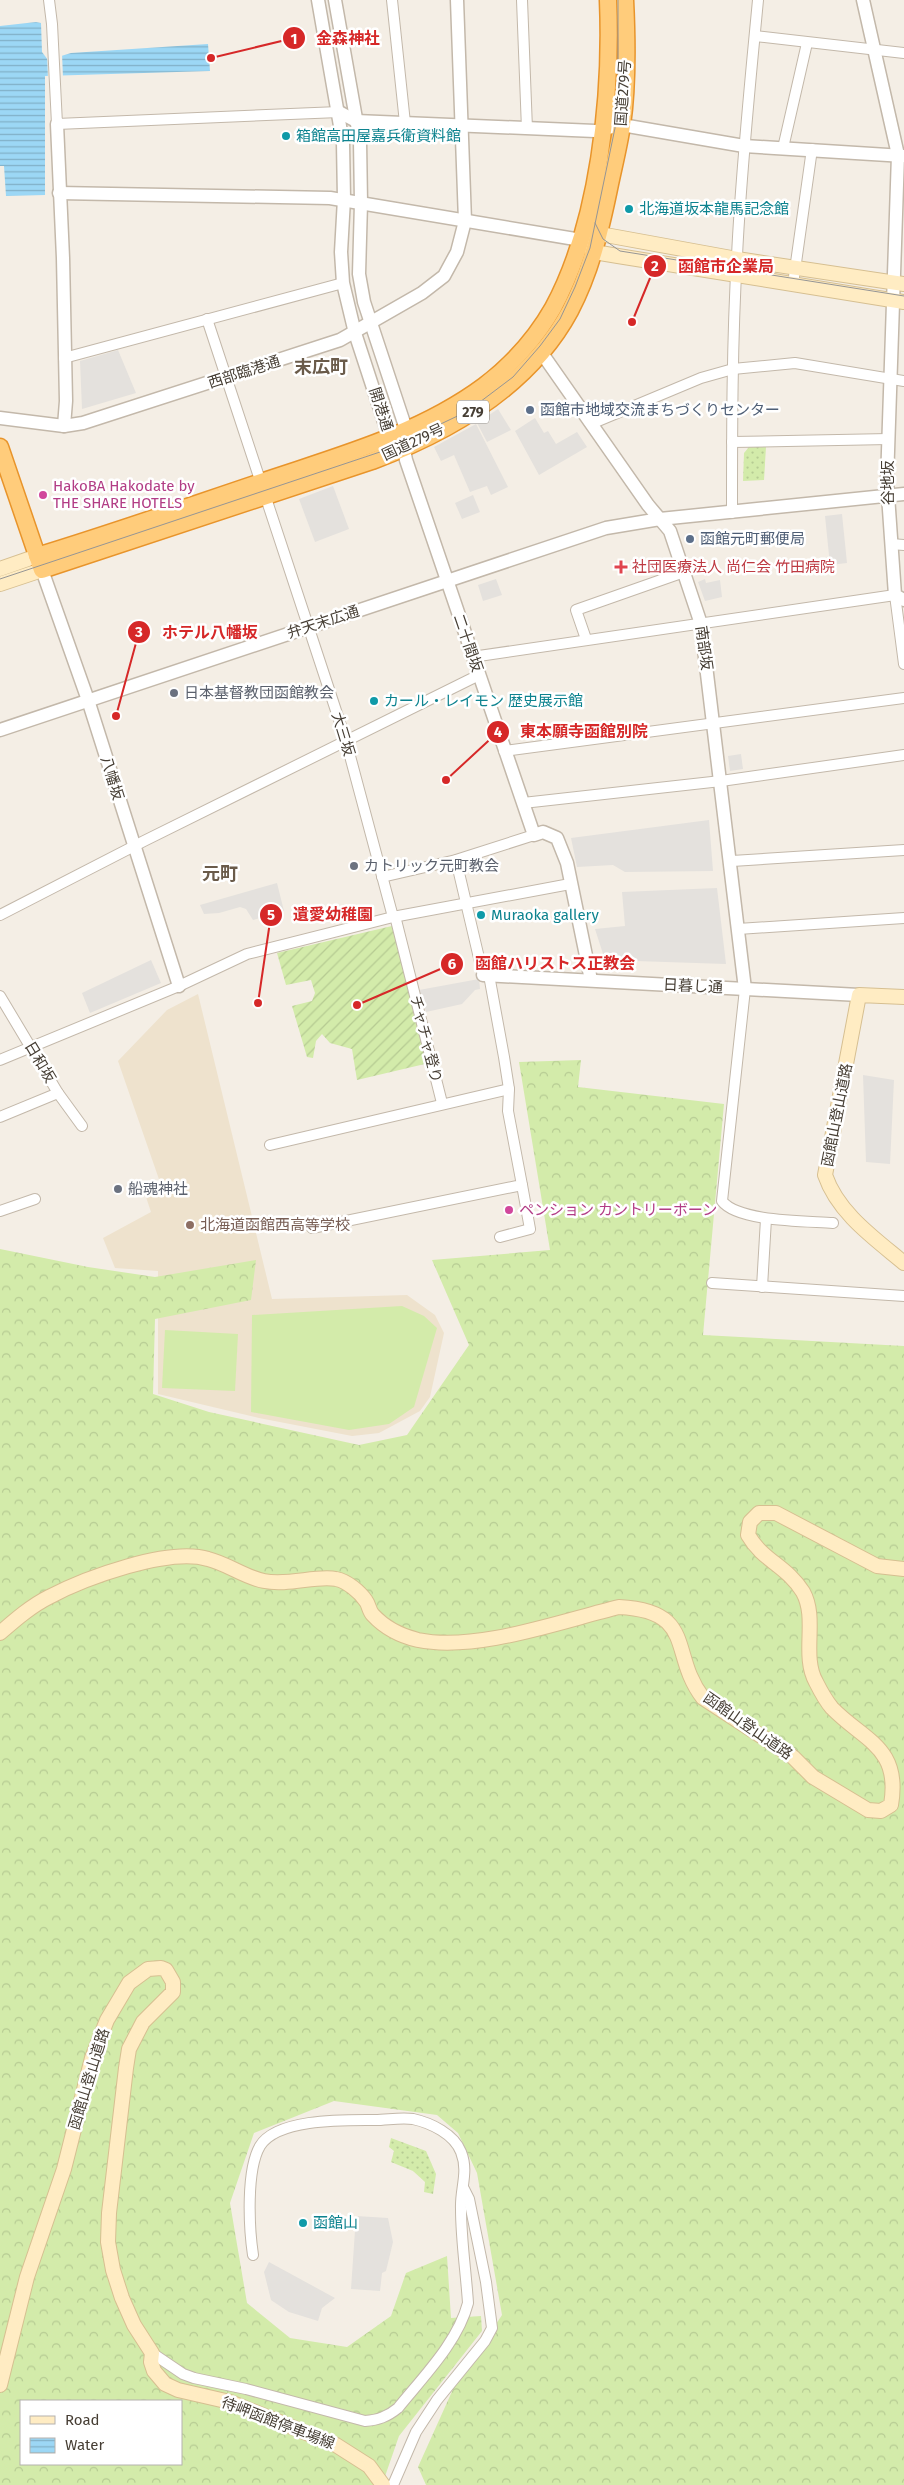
<svg xmlns="http://www.w3.org/2000/svg" width="904" height="2485" font-family="'Fira Sans','Noto Sans JP',sans-serif">
<defs>
<pattern id="grass-dots" width="8" height="8" patternUnits="userSpaceOnUse" patternTransform="scale(1.25)"><rect width="8" height="8" fill="#d3ebaa"/><path d="M2 2h.1M6 6h.1" fill="none" stroke="#b6cb93" stroke-width="1.8" stroke-linecap="round"/></pattern>
<pattern id="forest-crowns" width="20" height="18" patternUnits="userSpaceOnUse" patternTransform="scale(1.25)"><rect width="20" height="18" fill="#d3ebaa"/><path d="M2 6a3 3 0 1 1 6 0M12 15a3 3 0 1 1 6 0" fill="none" stroke="#b6cb93"/></pattern>
<pattern id="garden-furrows" width="10" height="10" patternUnits="userSpaceOnUse" patternTransform="scale(1.25)"><rect width="10" height="10" fill="#d3ebaa"/><path d="M-1 1l2-2M0 10L10 0M9 11l2-2" fill="none" stroke="#b6cb93"/></pattern>
<pattern id="water-rules" width="6" height="5" patternUnits="userSpaceOnUse" patternTransform="scale(1.25)"><rect width="6" height="5" fill="#9cd7f5"/><path d="M0 2.5h6" fill="none" stroke="#81b0c7"/></pattern>
</defs>
<rect width="100%" height="100%" fill="#f4eee5"/>
<path fill="#eee2cd" d="M198 994 272 1299 407 1295 435 1315 444 1333 430 1397 420 1411 379 1433 352 1436 259 1418 158 1394V1271L115 1268 103 1238 151 1212 146 1197 162 1188 118 1061 167 1010Z"/>
<g fill="url(#grass-dots)">
<path d="M749 447H766L764 480 743 481 744 453Z"/>
<path d="M391 2138 426 2151 436 2174 433 2194 424 2192 425 2182 413 2171 391 2162 394 2151 389 2147Z"/>
</g>
<path fill="url(#forest-crowns)" fill-rule="evenodd" d="M581 1060 578 1087 724 1104 703 1335 904 1346V2485H426L418 2467 454 2387 502 2315 477 2173 458 2133 437 2115 334 2101 254 2133 230 2203 247 2303 290 2338 347 2347 391 2316 406 2273 447 2256 451 2318 481 2316 482 2331 399 2436 382 2485H0V1249L88 1267 155 1277 256 1260 251 1300 155 1319 153 1394 209 1412 359 1445 407 1435 469 1345 432 1260 550 1250 519 1062ZM21 2401H181V2464H21Z"/>
<path fill="url(#garden-furrows)" d="M392 926 429 1063 357 1080 352 1049 330 1043 322 1034 316 1041 313 1058 307 1057 292 1006 312 1001 315 993 311 980 286 985 277 953Z"/>
<g fill="#d3ebaa">
<path d="M402 1306 424 1316 437 1328 414 1407 389 1424 349 1430 251 1412 252 1315Z"/>
<path d="M165 1330 238 1334 235 1391 162 1388Z"/>
</g>
<g fill="#e4e1dd">
<path d="M118 350 136 393 82 409 80 361Z"/>
<path d="M498 409 511 430 487 442 477 423Z"/>
<path d="M535 418 544 433 548 431 556 444 577 432 587 447 539 475 515 431Z"/>
<path d="M476 424 508 487 491 495 487 486 470 492 454 455 441 461 434 447Z"/>
<path d="M333 486 349 529 315 542 299 499Z"/>
<path d="M473 495 480 512 462 519 455 503Z"/>
<path d="M842 514 847 563 830 565 825 516Z"/>
<path d="M496 579 502 595 483 601 478 585Z"/>
<path d="M705 579 706 583 720 580 722 597 705 601 698 582Z"/>
<path d="M741 754 743 769 730 771 728 756Z"/>
<path d="M709 820 713 871 625 872 613 865 577 867 571 838Z"/>
<path d="M277 883 284 911 253 920 246 909 240 907 219 913 204 914 200 905Z"/>
<path d="M717 888 726 964 605 960 595 929 625 926 622 892Z"/>
<path d="M151 960 161 983 90 1013 82 993Z"/>
<path d="M479 979 480 989 475 990 462 1004 426 1012 419 990Z"/>
<path d="M863 1075 894 1080 890 1164 866 1162Z"/>
<path d="M356 2216 388 2218 393 2242 386 2271 382 2273 380 2291 351 2289Z"/>
<path d="M269 2262 335 2298 322 2308 318 2321 289 2312 271 2300 264 2272Z"/>
</g>
<path fill="url(#water-rules)" d="M36 22 41 23 42 52 48 60 71 53 208 44 210 71 45 76V195L6 196 4 166H0V26Z"/>
<path fill="#f4eee5" d="M62 53 63 78 48 79 47 54 49 57Z"/>
<g fill="none" stroke-linecap="round" stroke-linejoin="round">
<g stroke="#c3b8aa" stroke-width="12">
<g id="minor">
<path d="M49 0 52 24 57 124 339 112"/>
<path d="M392 0 405 123"/>
<path d="M522 0 527 129"/>
<path d="M755 36 904 53"/>
<path d="M783 148 807 43"/>
<path d="M793 284 812 149"/>
<path d="M207 319 346 741 393 917"/>
<path d="M64 358 343 283"/>
<path d="M591 424 701 378 733 369 795 363 904 381"/>
<path d="M732 442 889 439"/>
<path d="M732 513C732 428 732 342 737 256 741 171 750 85 758 0"/>
<path d="M891 544 904 545"/>
<path d="M586 639 576 610 684 572"/>
<path d="M472 657 895 595 904 664"/>
<path d="M504 751 904 698"/>
<path d="M523 803 721 781 904 755"/>
<path d="M456 860 483 975"/>
<path d="M732 861 904 850"/>
<path d="M382 877 456 860 534 835"/>
<path d="M0 915 144 841 479 675"/>
<path d="M395 916 442 1103"/>
<path d="M738 929 904 918"/>
<path d="M745 989 722 1201C738 1222 807 1221 833 1223"/>
<path d="M0 996 58 1093 82 1126"/>
<path d="M0 1060 179 986 247 954 393 917 570 884"/>
<path d="M0 1117 58 1093"/>
<path d="M270 1145 509 1089"/>
<path d="M0 1211 35 1199"/>
<path d="M312 1228 522 1185 508 1111 509 1089 504 1057 489 975"/>
<path d="M500 1237 530 1229 522 1185"/>
<path d="M712 1283 904 1296"/>
<path d="M762 1287 766 1219"/>
<path d="M152 2353 183 2374 194 2378 246 2389 365 2421C378 2420 387 2417 398 2408 423 2377 458 2342 468 2303 466 2272 461 2240 461 2209 460 2189 469 2172 461 2152 454 2134 431 2123 413 2119 401 2117 387 2120 375 2120 346 2120 277 2118 260 2146 246 2170 249 2228 253 2255"/>
<path d="M393 2485 416 2432 437 2400 485 2341 492 2328 486 2282 469 2199 464 2189"/>
</g>
</g>
<g stroke="#c3b8aa" stroke-width="15">
<g id="tertiary">
<path d="M318 0 343 143 344 199 341 252 343 283 355 333 389 437 396 444"/>
<path d="M335 0 360 141 361 203 359 274 364 302 406 429 404 449 406 460 534 835 543 832 557 838 567 863 591 980"/>
<path d="M863 0 898 155 887 481 895 595 904 600"/>
<path d="M339 112 356 121 595 131 622 125 744 146 904 156"/>
<path d="M57 124 63 258 66 401 64 426"/>
<path d="M59 193 330 198 581 240"/>
<path d="M541 352 648 505 670 531 701 624 745 989"/>
<path d="M0 418 64 426 83 423 340 340 422 293 444 276 457 252 465 221 457 0"/>
<path d="M42 570 88 700 179 986"/>
<path d="M0 730 606 528 660 519 904 494"/>
<path d="M483 975 859 995"/>
</g>
</g>
<g stroke="#d6bf91" stroke-width="16">
<g id="secondary">
<path d="M589 238 600 234 737 259 904 284"/>
<path d="M586 245 594 252 618 256 904 302"/>
<path d="M0 569 37 556"/>
<path d="M0 584 42 570"/>
<path d="M904 997 859 995 825 1175C838 1213 874 1238 904 1263"/>
<path d="M0 1633C15 1620 31 1606 49 1597 85 1578 169 1547 208 1559 228 1564 244 1577 264 1581 288 1586 317 1575 336 1579 347 1581 360 1592 366 1601 369 1605 369 1611 373 1615 385 1628 401 1636 418 1640 477 1652 561 1621 619 1607 697 1611 669 1654 703 1698L793 1757 813 1777 868 1810 881 1811 891 1805C901 1747 864 1741 832 1708 826 1701 820 1690 816 1682 801 1655 818 1619 803 1592 787 1566 763 1561 748 1535L750 1522 759 1513H776L877 1566 904 1569"/>
<path d="M0 2385 27 2277 64 2169 92 2058 107 2020 129 1983 148 1969 161 1968 166 1970 173 1982V1992L143 2022 129 2049 126 2068 109 2213 108 2242 113 2270 122 2298 134 2325 152 2353 151 2362 154 2371 165 2384 178 2390 230 2402 336 2445 369 2466 383 2485"/>
</g>
</g>
<g stroke="#e8942b" stroke-width="19">
<g id="trunk">
<path d="M0 447 42 570 372 461C450 432 529 387 570 311 591 271 601 228 610 184 614 165 619 145 622 125 628 84 627 41 625 0"/>
<path d="M37 556C116 532 195 504 273 478 345 454 422 432 484 386 510 366 536 338 553 308 599 223 612 96 608 0"/>
</g>
</g>
<use href="#minor" stroke="#fff" stroke-width="10"/>
<use href="#tertiary" stroke="#fff" stroke-width="12"/>
<use href="#secondary" stroke="#ffecc3" stroke-width="14"/>
<use href="#trunk" stroke="#ffcc7b" stroke-width="16"/>
<g stroke="#959595" stroke-width="1">
<path d="M595 223 603 239 620 251 904 296"/>
<path d="M0 579 386 450 468 411 513 377 540 346 560 319 575 287 590 248 615 128 618 100V0"/>
</g>
</g>
<g fill="#0f9aa8" stroke="#fff" stroke-width="2">
<circle cx="286" cy="136" r="5"/>
<circle cx="629" cy="209" r="5"/>
<circle cx="374" cy="701" r="5"/>
<circle cx="481" cy="915" r="5"/>
<circle cx="303" cy="2223" r="5"/>
</g>
<g fill="#5c6f8a" stroke="#fff" stroke-width="2">
<circle cx="530" cy="410" r="5"/>
<circle cx="690" cy="539" r="5"/>
</g>
<g fill="#d1479c" stroke="#fff" stroke-width="2">
<circle cx="43" cy="495" r="5"/>
<circle cx="509" cy="1210" r="5"/>
</g>
<path fill="#e0444e" stroke="#fff" stroke-width="2" d="M618.5 559.5h5v5h5v5h-5v5h-5v-5h-5v-5h5z"/>
<g fill="#6b7280" stroke="#fff" stroke-width="2">
<circle cx="174" cy="693" r="5"/>
<circle cx="354" cy="866" r="5"/>
<circle cx="118" cy="1189" r="5"/>
</g>
<circle fill="#8d6e63" stroke="#fff" stroke-width="2" cx="190" cy="1225" r="5"/>
<g text-anchor="middle" stroke-width="5" stroke-linejoin="round" paint-order="stroke">
<rect fill="#fff" stroke="#7e7871" stroke-width="1" x="457" y="400.5" width="32" height="23" rx="4"/>
<g font-size="14" font-weight="bold" fill="#463e34">
<text x="473" y="417">279</text>
</g>
<g font-size="15" fill="#463e34" stroke="#fff">
<text transform="translate(623 93) rotate(-86)" y="5">国道279号</text>
<text transform="translate(244 372) rotate(-18)" y="5">西部臨港通</text>
<text transform="translate(381 409) rotate(72)" y="5">開港通</text>
<text transform="translate(413 442) rotate(-25)" y="5">国道279号</text>
<text transform="translate(888 483) rotate(-90)" y="5">谷地坂</text>
<text transform="translate(323 622) rotate(-18)" y="5">弁天末広通</text>
<text transform="translate(468 643) rotate(71)" y="5">二十間坂</text>
<text transform="translate(704 648) rotate(82)" y="5">南部坂</text>
<text transform="translate(343 734) rotate(73)" y="5">大三坂</text>
<text transform="translate(112 778) rotate(73)" y="5">八幡坂</text>
<text transform="translate(693 986) rotate(3)" y="5">日暮し通</text>
<text transform="translate(426 1039) rotate(76)" y="5">チャチャ登り</text>
<text transform="translate(40 1062) rotate(59)" y="5">日和坂</text>
<text transform="translate(837 1115) rotate(-79)" y="5">函館山登山道路</text>
<text transform="translate(748 1726) rotate(35)" y="5">函館山登山道路</text>
<text transform="translate(89 2079) rotate(-73)" y="5">函館山登山道路</text>
<text transform="translate(278 2423) rotate(21)" y="5">待岬函館停車場線</text>
</g>
<g font-size="15" fill="#0d838f" stroke="#fff" text-anchor="start">
<text x="296" y="141">箱館高田屋嘉兵衛資料館</text>
<text x="639" y="214">北海道坂本龍馬記念館</text>
<text x="384" y="706">カール・レイモン 歴史展示館</text>
<text x="491" y="920">Muraoka gallery</text>
<text x="313" y="2228">函館山</text>
</g>
<g font-size="15" fill="#4e5e75" stroke="#fff" text-anchor="start">
<text x="540" y="415">函館市地域交流まちづくりセンター</text>
<text x="700" y="544">函館元町郵便局</text>
</g>
<g font-size="15" fill="#b23c85" stroke="#fff" text-anchor="start">
<text x="53" y="491">HakoBA Hakodate by<tspan x="53" dy="17">THE SHARE HOTELS</tspan></text>
<text x="519" y="1215">ペンション カントリーボーン</text>
</g>
<g font-size="15" fill="#be3a42" stroke="#fff" text-anchor="start">
<text x="632" y="572">社団医療法人 尚仁会 竹田病院</text>
</g>
<g font-size="15" fill="#5b616d" stroke="#fff" text-anchor="start">
<text x="184" y="698">日本基督教団函館教会</text>
<text x="364" y="871">カトリック元町教会</text>
<text x="128" y="1194">船魂神社</text>
</g>
<g font-size="15" fill="#785e54" stroke="#fff" text-anchor="start">
<text x="200" y="1230">北海道函館西高等学校</text>
</g>
<g font-size="18" font-weight="bold" fill="#6a5b4a" stroke="#fff">
<text x="321" y="373">末広町</text>
<text x="220" y="880">元町</text>
</g>
</g>
<path fill="none" stroke="#d62828" stroke-width="2" d="M211 58L294 38M632 322L655 266M116 716L139 632M446 780L498 732M258 1003L271 915M357 1005L452 964"/>
<g fill="#d62828" stroke="#fff" stroke-width="2">
<circle cx="211" cy="58" r="5"/>
<circle cx="632" cy="322" r="5"/>
<circle cx="116" cy="716" r="5"/>
<circle cx="446" cy="780" r="5"/>
<circle cx="258" cy="1003" r="5"/>
<circle cx="357" cy="1005" r="5"/>
<circle cx="294" cy="38" r="12"/>
<circle cx="655" cy="266" r="12"/>
<circle cx="139" cy="632" r="12"/>
<circle cx="498" cy="732" r="12"/>
<circle cx="271" cy="915" r="12"/>
<circle cx="452" cy="964" r="12"/>
</g>
<g font-size="15" text-anchor="middle" font-weight="bold" fill="#fff">
<text x="294" y="44">1</text>
<text x="655" y="271">2</text>
<text x="139" y="637">3</text>
<text x="498" y="737">4</text>
<text x="271" y="920">5</text>
<text x="452" y="969">6</text>
</g>
<g font-size="16" text-anchor="middle" font-weight="bold" fill="#d62828" stroke="#fff" stroke-width="5" stroke-linejoin="round" paint-order="stroke">
<text x="348" y="44">金森神社</text>
<text x="726" y="272">函館市企業局</text>
<text x="210" y="638">ホテル八幡坂</text>
<text x="584" y="737">東本願寺函館別院</text>
<text x="333" y="920">遺愛幼稚園</text>
<text x="555" y="969">函館ハリストス正教会</text>
</g>
<rect x="20" y="2400" width="162" height="65" fill="#ffffff" stroke="#b5b2ae"/>
<rect x="30" y="2416" width="25" height="8" fill="#ffecc3" stroke="#b5b2ae"/>
<text x="65" y="2425" font-size="15" fill="#463e34">Road</text>
<rect x="30" y="2438" width="25" height="15" fill="url(#water-rules)" stroke="#b5b2ae"/>
<text x="65" y="2450" font-size="15" fill="#463e34">Water</text>
</svg>
